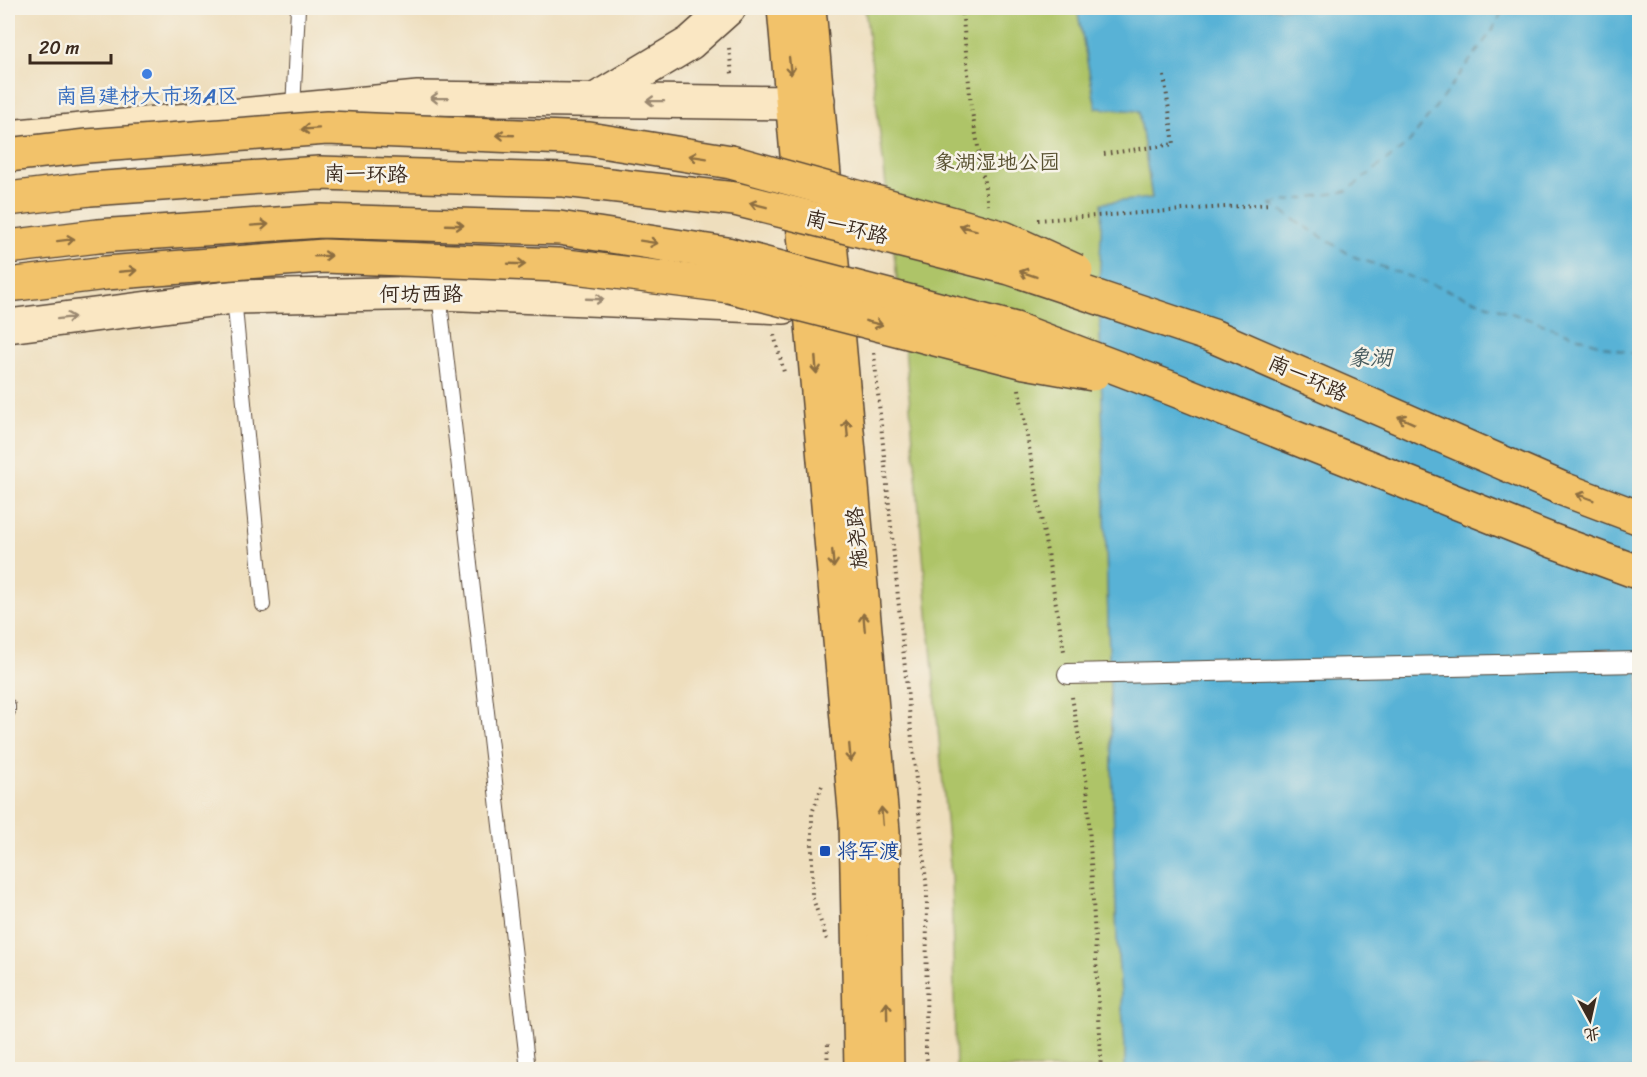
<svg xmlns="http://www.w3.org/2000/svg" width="1647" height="1077" font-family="Sriracha,'LXGW WenKai TC',sans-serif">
<rect width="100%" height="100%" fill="#f7f3e8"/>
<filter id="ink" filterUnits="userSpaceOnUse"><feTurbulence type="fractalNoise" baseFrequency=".0167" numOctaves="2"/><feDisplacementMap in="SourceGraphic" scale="12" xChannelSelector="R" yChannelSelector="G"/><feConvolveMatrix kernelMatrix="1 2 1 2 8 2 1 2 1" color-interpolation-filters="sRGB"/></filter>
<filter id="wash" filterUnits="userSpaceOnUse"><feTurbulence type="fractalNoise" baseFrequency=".008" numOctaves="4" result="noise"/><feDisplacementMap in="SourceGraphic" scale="24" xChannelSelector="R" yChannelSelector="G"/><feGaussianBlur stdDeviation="1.35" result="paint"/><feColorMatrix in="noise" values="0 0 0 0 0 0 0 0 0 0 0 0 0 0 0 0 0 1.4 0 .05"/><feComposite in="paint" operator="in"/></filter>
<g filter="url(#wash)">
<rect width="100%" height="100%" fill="#eedebd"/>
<path fill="#aec468" stroke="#747743" stroke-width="1.5" d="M865 8H1077L1096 108 1139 111 1152 199 1099 294 1117 942 1125 1046V1069H956L951 877 904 337Z"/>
<path fill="#59b2d6" stroke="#4a6e7a" stroke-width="1.5" d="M1077 8H1639V1069H1125V1046L1117 942 1099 294 1102 203 1152 198 1139 111 1096 108Z"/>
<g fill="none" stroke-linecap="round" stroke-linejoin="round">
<g stroke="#465a5e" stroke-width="1.5" stroke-dasharray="8 6" stroke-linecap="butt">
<path d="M1270 204 1352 256 1609 348 1640 355"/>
<path d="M1271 204 1347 191 1409 143 1492 31 1504 8"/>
</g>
</g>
</g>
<g filter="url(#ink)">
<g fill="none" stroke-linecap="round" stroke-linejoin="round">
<g stroke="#564536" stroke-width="16">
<g id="service">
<path d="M293 109 298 8"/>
<path d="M439 293 528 1070"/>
<path d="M234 297 263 605"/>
<path d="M8 706V711"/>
</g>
</g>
<g stroke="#564536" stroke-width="22">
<path id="pedestrian" d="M1068 674 1640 662"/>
</g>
<g stroke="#564536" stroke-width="36">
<g id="secondary">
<path d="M595 100 690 43 729 8"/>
<path d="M8 137 418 98 794 103 818 100"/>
<path d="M8 326 234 297 439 293 784 307"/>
</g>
</g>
<g stroke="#564536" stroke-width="36">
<g id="primary">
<path d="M784 8 856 821 861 1070"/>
<path d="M809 8 883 831 887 1070"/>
</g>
</g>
<g stroke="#564536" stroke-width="4" stroke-dasharray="1.5 4.5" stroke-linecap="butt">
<path d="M962 8 971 106 988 205"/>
<path d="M729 48 732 74"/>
<path d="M1104 154 1174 144 1164 76"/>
<path d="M1038 220 1270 204"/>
<path d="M774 335 784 372"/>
<path d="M874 353 927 892 926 1055 929 1070"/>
<path d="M1019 389 1064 651"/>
<path d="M1072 697 1087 785 1101 1055 1100 1070"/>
<path d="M822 786 812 813V896L827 940"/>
<path d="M827 1070 828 1042"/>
</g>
<use href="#service" stroke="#fff" stroke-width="14"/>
<use href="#pedestrian" stroke="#fff" stroke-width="20"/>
<use href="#secondary" stroke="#fae7c3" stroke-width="33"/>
<use href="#primary" stroke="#f2c26a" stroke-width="33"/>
<g stroke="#564536" stroke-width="36" stroke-linecap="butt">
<g id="trunk-bridge">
<path d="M8 155 87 146 327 128 589 139 731 162 1004 238 1076 271"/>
<path d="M8 199 90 189 319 173 564 180 735 199 1010 268 1213 336 1563 489 1640 518"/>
<path d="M8 247 98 236 321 221 559 228 727 254 1015 329 1173 389 1553 541 1640 573"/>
<path d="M8 285 106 273 324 256 558 265 729 286 1025 362 1093 374"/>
</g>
</g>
<use href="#trunk-bridge" stroke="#f2c26a" stroke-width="33"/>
</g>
<defs><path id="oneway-shaft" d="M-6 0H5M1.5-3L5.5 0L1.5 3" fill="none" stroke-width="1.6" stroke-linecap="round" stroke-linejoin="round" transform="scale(1.5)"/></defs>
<g stroke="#8d6e40">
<use href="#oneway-shaft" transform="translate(790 66) rotate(84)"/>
<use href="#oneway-shaft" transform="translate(310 129) rotate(176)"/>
<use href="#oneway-shaft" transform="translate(505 135) rotate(-178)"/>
<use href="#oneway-shaft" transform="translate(698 157) rotate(-171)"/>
<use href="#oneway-shaft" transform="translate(758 205) rotate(-166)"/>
<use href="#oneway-shaft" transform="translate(260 225) rotate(-4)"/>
<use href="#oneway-shaft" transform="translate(455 225) rotate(2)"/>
<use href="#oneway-shaft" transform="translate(968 228) rotate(-165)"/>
<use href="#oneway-shaft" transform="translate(66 240) rotate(-7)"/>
<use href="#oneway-shaft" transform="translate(649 242) rotate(9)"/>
<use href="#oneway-shaft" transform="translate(323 256) rotate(-2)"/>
<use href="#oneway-shaft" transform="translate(517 264) rotate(2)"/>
<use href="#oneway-shaft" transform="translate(128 271) rotate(-5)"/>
<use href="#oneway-shaft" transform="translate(1028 274) rotate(-161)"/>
<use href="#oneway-shaft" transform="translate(874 323) rotate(14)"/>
<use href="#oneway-shaft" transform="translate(816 365) rotate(85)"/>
<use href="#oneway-shaft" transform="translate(1406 420) rotate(-156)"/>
<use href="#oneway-shaft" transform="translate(847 428) rotate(-95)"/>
<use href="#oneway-shaft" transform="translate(1585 497) rotate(-159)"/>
<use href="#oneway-shaft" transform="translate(833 559) rotate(85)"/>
<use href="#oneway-shaft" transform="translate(864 622) rotate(-95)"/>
<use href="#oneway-shaft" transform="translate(850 753) rotate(85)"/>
<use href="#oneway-shaft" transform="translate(882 816) rotate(-95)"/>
<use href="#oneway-shaft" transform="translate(887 1011) rotate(-91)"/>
</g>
<g stroke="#9a8870">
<use href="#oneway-shaft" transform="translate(439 98) rotate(-179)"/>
<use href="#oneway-shaft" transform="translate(655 101) rotate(-179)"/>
<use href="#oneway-shaft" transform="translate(595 299) rotate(2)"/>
<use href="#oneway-shaft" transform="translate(66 318) rotate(-7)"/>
</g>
</g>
<circle fill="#3f7fe0" stroke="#f7f3e8" stroke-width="2" cx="147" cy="74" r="6"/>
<rect fill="#1a4fb4" stroke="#f7f3e8" stroke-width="2" x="819" y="845" width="12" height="12" rx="3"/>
<g text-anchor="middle" stroke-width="5" stroke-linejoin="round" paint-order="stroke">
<g font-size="21" fill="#366cbe" stroke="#f7f3e8">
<text x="147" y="103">南昌建材大市场A区</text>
</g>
<g font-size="21" fill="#585030" stroke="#f7f3e8">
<text x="997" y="169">象湖湿地公园</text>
</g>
<g font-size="21" fill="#3b2a1e" stroke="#f7f3e8">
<text transform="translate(366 174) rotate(1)" y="7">南一环路</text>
<text transform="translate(847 227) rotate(14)" y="7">南一环路</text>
<text x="421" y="301">何坊西路</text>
<text transform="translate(1308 378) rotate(24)" y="7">南一环路</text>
<text transform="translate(857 538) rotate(-95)" y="7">施尧路</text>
</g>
<g font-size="21" fill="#164399" stroke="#f7f3e8" text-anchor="start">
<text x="837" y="858">将军渡</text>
</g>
<g font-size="22" font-style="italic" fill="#465a5e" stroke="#f7f3e8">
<text x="1370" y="365">象湖</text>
</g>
</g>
<rect width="1647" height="1077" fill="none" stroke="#f7f3e8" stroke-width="30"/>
<g transform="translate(1590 1020) rotate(172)" stroke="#f7f3e8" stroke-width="4.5" paint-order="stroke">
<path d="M0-4.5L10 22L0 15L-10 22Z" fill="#3b2a1e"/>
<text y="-9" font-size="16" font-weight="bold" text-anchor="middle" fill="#3b2a1e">北</text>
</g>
<path d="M30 54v9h81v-9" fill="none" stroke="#3b2a1e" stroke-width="3"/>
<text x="39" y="54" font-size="18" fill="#3b2a1e" stroke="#f7f3e8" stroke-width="4.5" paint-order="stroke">20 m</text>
</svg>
